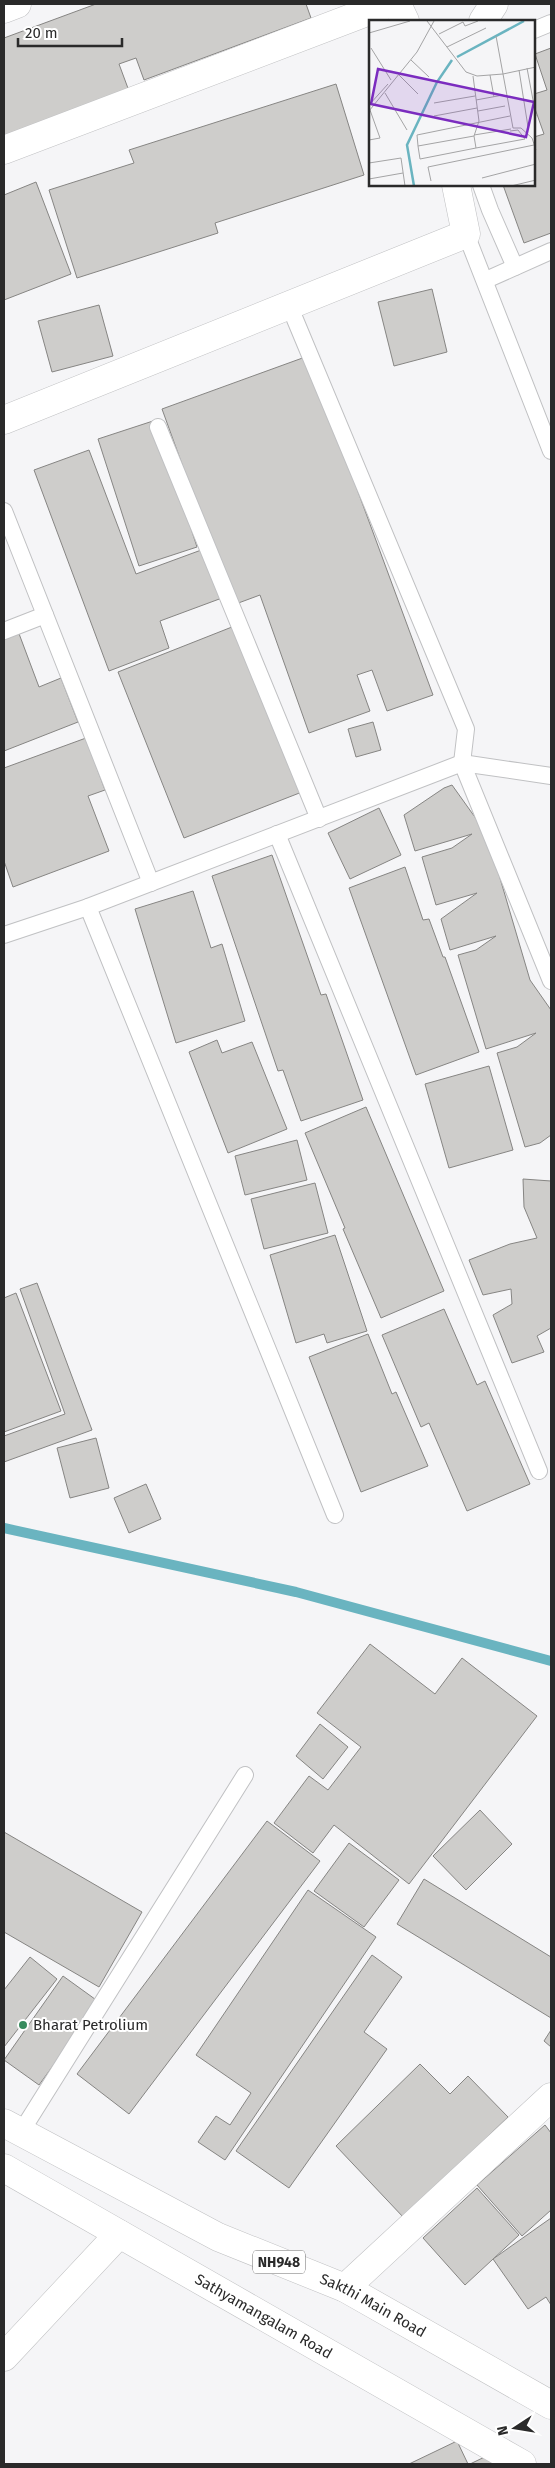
<svg xmlns="http://www.w3.org/2000/svg" width="555" height="2468" font-family="'Fira Sans',sans-serif">
<rect width="100%" height="100%" fill="#f5f5f7"/>
<g fill="none" stroke-linecap="round" stroke-linejoin="round">
<path stroke="#6ab4c0" stroke-width="10" d="M4 1528 296 1592 551 1661"/>
</g>
<g fill="#cecdcb" stroke="#868583">
<path d="M96 4H306L311 18 144 80 136 58 119 64 129 91 4 138V38Z"/>
<path d="M551 48V233L524 243 503 185H534V137L544 134 534 106V94L547 90 535 54Z"/>
<path d="M336 84 364 175 215 223 218 233 77 278 49 190 134 163 129 150Z"/>
<path d="M36 182 71 274 4 300V195Z"/>
<path d="M432 289 447 352 394 366 378 302Z"/>
<path d="M99 305 113 356 52 372 38 321Z"/>
<path d="M308 356 433 695 387 711 372 670 357 675 370 711 309 733 260 595 233 605 162 409Z"/>
<path d="M156 420 197 547 139 566 98 439Z"/>
<path d="M89 450 136 574 204 549 222 598 160 621 169 648 109 671 34 470Z"/>
<path d="M237 625 302 792 184 838 118 672Z"/>
<path d="M18 631 39 687 61 678 78 722 4 751V637Z"/>
<path d="M373 722 381 750 356 757 348 729Z"/>
<path d="M86 738 105 790 88 796 109 851 13 887 4 861V768Z"/>
<path d="M452 785 487 834 530 980 551 1010V1135L540 1143 525 1147 497 1053 517 1047 536 1033 486 1049 458 955 476 950 496 936 450 950 441 919 477 893 436 905 422 857 452 848 472 834 415 851 404 815 444 788Z"/>
<path d="M379 808 401 855 350 879 328 833Z"/>
<path d="M272 855 321 995 326 994 363 1100 301 1121 283 1070 278 1071 212 876Z"/>
<path d="M405 867 423 920 429 919 443 957H445L479 1052 416 1075 349 888Z"/>
<path d="M193 891 211 948 222 944 245 1021 176 1043 135 909Z"/>
<path d="M217 1040 222 1053 252 1042 287 1129 228 1153 189 1052Z"/>
<path d="M489 1066 513 1150 449 1168 425 1084Z"/>
<path d="M366 1107 444 1291 381 1318 343 1229 345 1228 305 1133Z"/>
<path d="M297 1140 307 1180 245 1195 235 1156Z"/>
<path d="M523 1179 551 1181V1328L537 1336 544 1352 512 1363 493 1315 512 1304 511 1289 483 1295 469 1260 510 1244 537 1238 524 1207Z"/>
<path d="M315 1183 328 1233 264 1249 251 1199Z"/>
<path d="M335 1235 367 1331 327 1343 324 1334 296 1343 270 1255Z"/>
<path d="M37 1283 92 1430 4 1462V1436L65 1414 20 1289Z"/>
<path d="M16 1293 61 1411 4 1432V1298Z"/>
<path d="M444 1309 477 1385 485 1381 530 1484 467 1511 429 1423 421 1427 382 1335Z"/>
<path d="M368 1334 392 1394 396 1392 428 1466 361 1492 309 1357Z"/>
<path d="M96 1438 109 1488 70 1498 57 1448Z"/>
<path d="M146 1484 161 1519 129 1533 114 1498Z"/>
<path d="M370 1644 435 1694 462 1658 537 1716 409 1884 334 1825 313 1853 274 1823 309 1776 328 1790 361 1747 317 1713Z"/>
<path d="M320 1724 348 1747 323 1779 296 1756Z"/>
<path d="M480 1810 512 1844 466 1890 433 1856Z"/>
<path d="M267 1821 320 1861 129 2114 77 2074Z"/>
<path d="M4 1832 142 1912 99 1987 4 1932Z"/>
<path d="M349 1843 399 1880 364 1927 314 1891Z"/>
<path d="M424 1879 551 1957V2018L397 1924Z"/>
<path d="M308 1890 376 1937 225 2160 198 2142 216 2116 230 2125 251 2093 196 2055Z"/>
<path d="M372 1955 402 1977 364 2032 387 2049 289 2188 236 2151Z"/>
<path d="M30 1957 57 1979 4 2047V1990Z"/>
<path d="M63 1976 99 2002 39 2085 4 2060Z"/>
<path d="M551 2030V2047L544 2041Z"/>
<path d="M420 2064 450 2094 468 2076 508 2117 404 2218 336 2146Z"/>
<path d="M545 2125 551 2133V2210L522 2236 477 2185Z"/>
<path d="M477 2188 519 2235 465 2285 423 2238Z"/>
<path d="M551 2218V2305L546 2297 528 2309 493 2259Z"/>
<path d="M457 2441 468 2464H409Z"/>
<path d="M495 2452 501 2464H470Z"/>
</g>
<g fill="none" stroke-linecap="round" stroke-linejoin="round">
<g stroke="#c0c1c3" stroke-width="18">
<g id="service">
<path d="M534 30 551 23"/>
<path d="M481 185 490 210 515 267"/>
<path d="M466 234 551 451"/>
<path d="M486 280 551 251"/>
<path d="M289 305 466 729 462 763 551 981"/>
<path d="M158 427 319 819"/>
<path d="M4 511 151 883"/>
<path d="M4 631 45 615"/>
<path d="M277 834 539 1471"/>
<path d="M88 907 335 1515"/>
<path d="M4 935 88 907 462 763 551 776"/>
<path d="M21 2132 245 1775"/>
</g>
</g>
<g stroke="#c0c1c3" stroke-width="29">
<g id="minor">
<path d="M397 4 405 21"/>
<path d="M4 9 17 4"/>
<path d="M483 21 494 4"/>
<path d="M4 150 388 4"/>
<path d="M4 420 466 234 456 185"/>
<path d="M345 2288 551 2097"/>
<path d="M4 2357 119 2234"/>
</g>
</g>
<g stroke="#c0c1c3" stroke-width="29">
<g id="trunk">
<path id="s1" d="M4 2123 218 2237 345 2288 551 2405"/>
<path id="s2" d="M4 2168 522 2464"/>
</g>
</g>
<use href="#service" stroke="#fff" stroke-width="16"/>
<use href="#minor" stroke="#fff" stroke-width="28"/>
<use href="#trunk" stroke="#fff" stroke-width="28"/>
</g>
<circle fill="#378b5d" stroke="#fff" stroke-width="2" cx="23" cy="2025" r="5"/>
<g text-anchor="middle" stroke-width="4" stroke-linejoin="round" paint-order="stroke">
<rect fill="#fff" stroke="#6a6a6a" stroke-width="1" x="253" y="2250.5" width="52" height="23" rx="4"/>
<g font-size="14" font-weight="bold" fill="#2a2a2a">
<text x="279" y="2267">NH948</text>
</g>
<g font-size="15" fill="#2a2a2a" stroke="#fff" text-anchor="start">
<text x="33" y="2030">Bharat Petrolium</text>
</g>
<g font-size="15" fill="#2a2a2a" stroke="#fff">
<text dy="5" stroke="none"><textPath href="#s1" startOffset="412">Sakthi Main Road</textPath></text>
<text dy="5" stroke="none"><textPath href="#s2" startOffset="299">Sathyamangalam Road</textPath></text>
</g>
</g>
<g transform="translate(369 20)">
<rect width="166" height="166" fill="#f5f5f7"/>
<path fill="none" stroke="#6ab4c0" stroke-width="2.5" d="M88 37 155 1M45 166 38 125 68 62 83 40"/>
<path fill="none" stroke="#a4a4a5" stroke-width="1" d="M58 1 97 52 108 56 134 54 144 108H152L163 118 167 130M0 13 41 1M70 14 94 2 96 6 109 1M127 16 134 54 167 47M78 27 117 8M2 28 22 60M42 40 60 57M158 48 167 96M150 50 159 107M30 55 49 74M121 55 125 77M104 56 110 101 105 116 107 128 156 119 149 110 141 111M16 73 38 110M107 80 134 75M65 83 106 76M0 85 19 64M0 91 48 32 65 1M109 91 136 86M65 96 108 88M105 115 142 109M105 116 49 126 48 115 141 96M0 120 11 118 1 90M49 126 51 139 107 128M0 143 32 138 36 166M113 158 167 144M0 159 34 153M62 161 59 147 165 125M142 166 167 160"/>
<path fill="#7b2cbf" fill-opacity="0.15" stroke="#7b2cbf" stroke-width="2.5" d="M9 49 165 82 157 117 2 84Z"/>
<rect width="166" height="166" fill="none" stroke="#2a2a2a" stroke-width="2.5"/>
</g>
<rect width="555" height="2468" fill="none" stroke="#2a2a2a" stroke-width="10"/>
<g transform="translate(515 2428) rotate(258)" stroke="#ffffff" stroke-width="4" paint-order="stroke">
<path d="M0-4L9 19L0 12L-9 19Z" fill="#2a2a2a"/>
<text y="-8" font-size="14" font-weight="bold" text-anchor="middle" fill="#2a2a2a">N</text>
</g>
<path d="M18 38v8h104v-8" fill="none" stroke="#2a2a2a" stroke-width="2.5"/>
<text x="25" y="38" font-size="15" fill="#2a2a2a" stroke="#ffffff" stroke-width="4" paint-order="stroke">20 m</text>
</svg>
